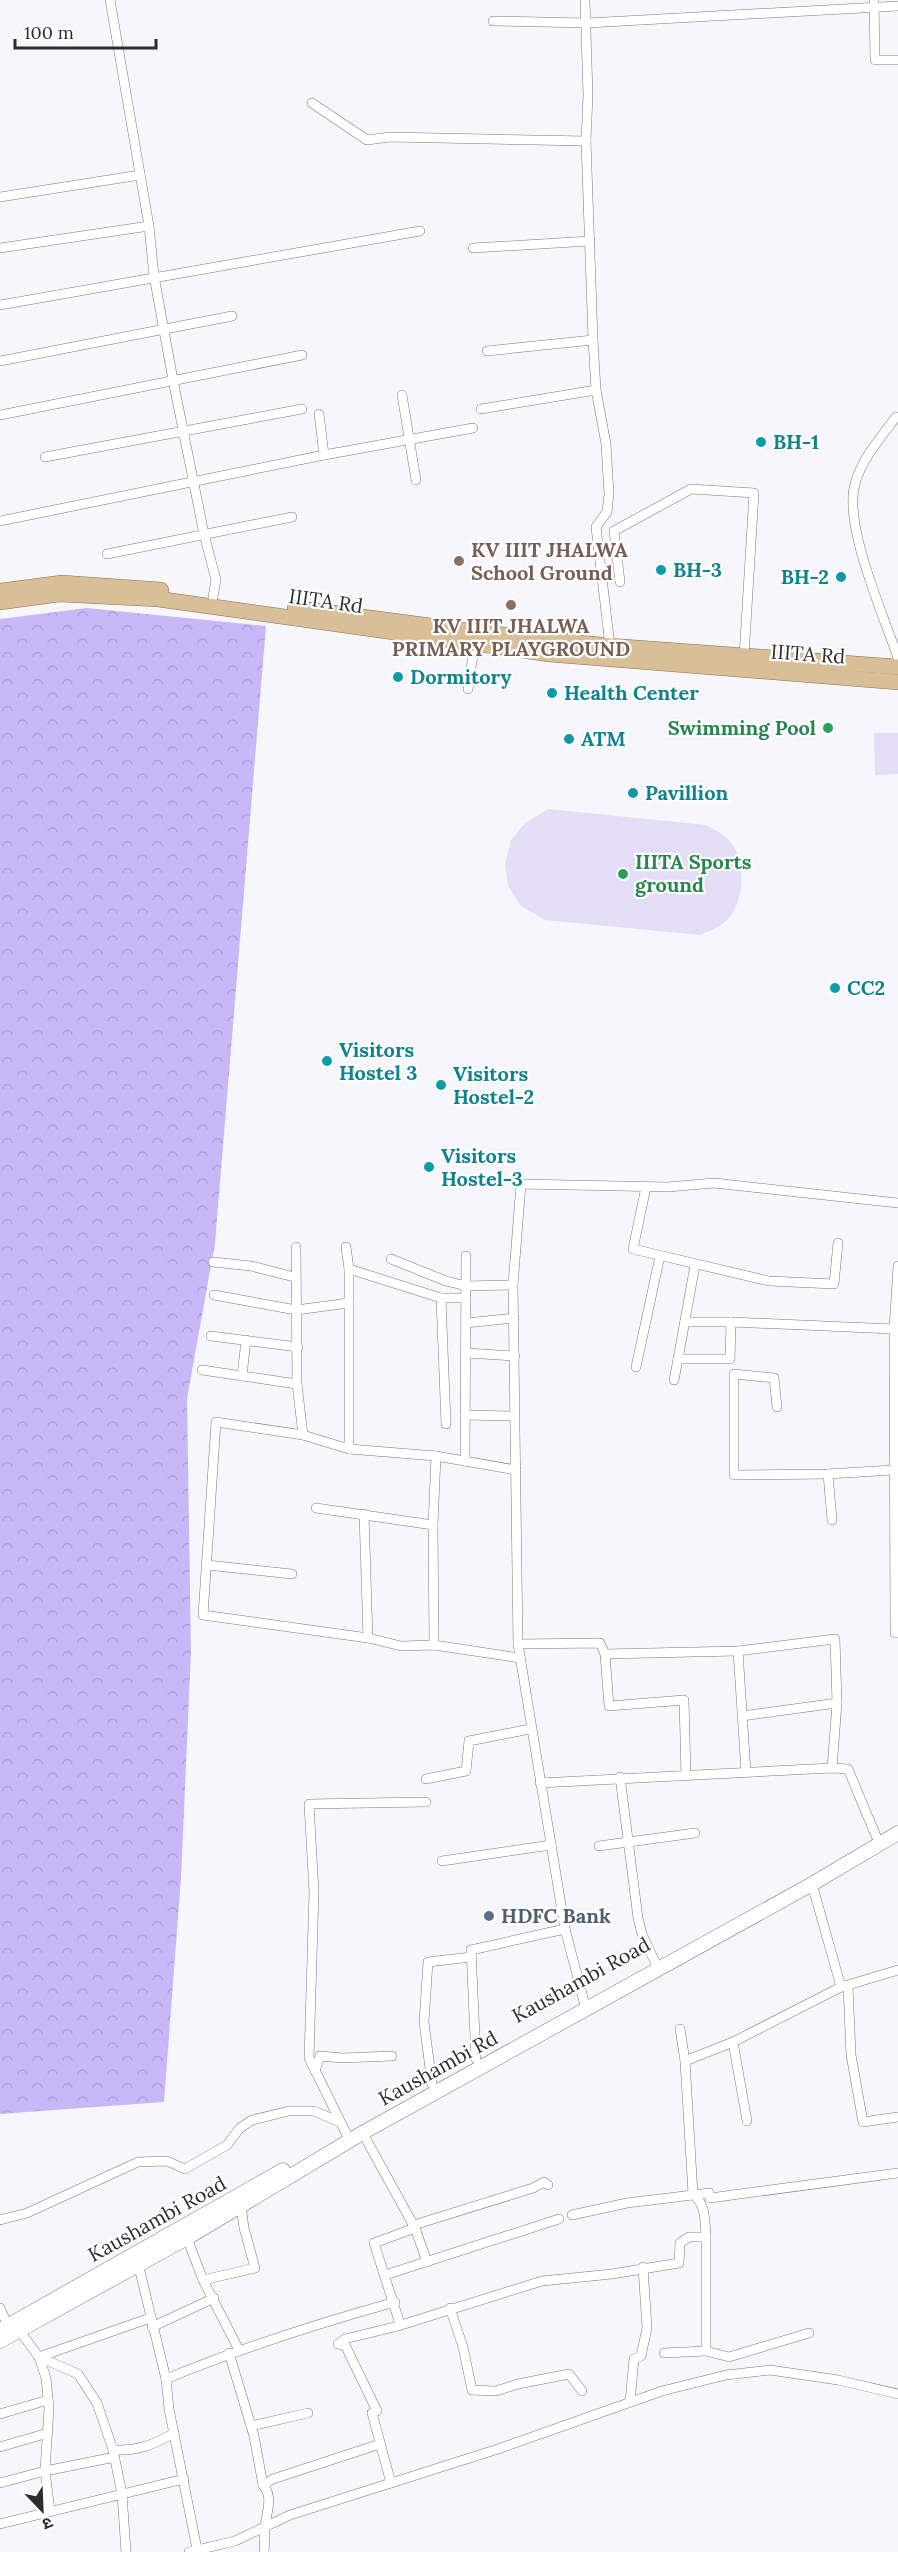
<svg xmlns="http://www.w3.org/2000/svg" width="898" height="2552" font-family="Lora,'Noto Sans Devanagari',serif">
<defs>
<pattern id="forest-crowns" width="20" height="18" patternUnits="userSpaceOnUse" patternTransform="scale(1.5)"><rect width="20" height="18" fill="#c9b8f8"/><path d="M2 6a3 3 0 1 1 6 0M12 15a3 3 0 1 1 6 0" fill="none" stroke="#ad9ed5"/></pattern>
</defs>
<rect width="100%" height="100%" fill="#f7f6fd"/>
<path fill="url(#forest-crowns)" d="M87 608 266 626 215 1243 187 1399 191 1652 181 1878 164 2102 0 2114V619Z"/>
<g fill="#e3ddf6">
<path d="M898 733V774L875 775 874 733Z"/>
<path d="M548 809 706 825C712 829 720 832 726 837 748 858 747 907 721 925 715 929 707 932 700 935L545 920 521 906 508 886 505 864 511 840 525 823Z"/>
</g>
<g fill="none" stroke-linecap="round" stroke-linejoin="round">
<g stroke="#79787e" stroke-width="10">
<g id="street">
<path d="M110 0 149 226 154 276 173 380 204 534 216 580 213 597"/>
<path d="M585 0 588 95 586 141 593 340 596 390 606 444 609 494 607 512 596 527 610 646"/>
<path d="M874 0 875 60H898"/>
<path d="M493 21 587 23 898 6"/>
<path d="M312 103 367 140 390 137 586 141"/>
<path d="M0 197 140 175"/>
<path d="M0 248 149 226"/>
<path d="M473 248 590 241"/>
<path d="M0 305 420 231"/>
<path d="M487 351 593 340"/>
<path d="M0 361 232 316"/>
<path d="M402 395 416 480"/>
<path d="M481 409 596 390"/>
<path d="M319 414 324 455"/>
<path d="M0 415 302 355"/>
<path d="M898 418 896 417C881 437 861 460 855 484 843 525 884 616 898 658"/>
<path d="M45 457 302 409"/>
<path d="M0 521 324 455 473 428"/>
<path d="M107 554 292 517"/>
<path d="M620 582 614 531 691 489 754 493 744 657"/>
<path d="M468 689 475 641"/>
<path d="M646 1187 633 1249 769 1281 834 1284 838 1243"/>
<path d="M296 1247 297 1384 303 1435"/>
<path d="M346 1247 349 1269V1449"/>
<path d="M391 1259 446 1281 466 1286 513 1285"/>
<path d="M213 1262 251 1266 294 1277"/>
<path d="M898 1266 894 1329 895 1633H898"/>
<path d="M349 1269 441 1298 446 1424"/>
<path d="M214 1295 296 1310 349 1303"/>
<path d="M441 1298H466"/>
<path d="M685 1322H731"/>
<path d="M466 1323 514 1318"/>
<path d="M211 1336 298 1347"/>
<path d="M467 1353 515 1356"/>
<path d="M678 1359 695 1265"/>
<path d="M636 1367 660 1256"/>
<path d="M202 1370 297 1384"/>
<path d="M242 1376 246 1340"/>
<path d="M674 1380 678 1359H730L731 1322 894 1329"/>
<path d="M777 1407 774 1378 734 1374V1475L828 1474 893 1470"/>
<path d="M465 1415 515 1416"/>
<path d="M465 1461 466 1256"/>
<path d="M516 1470 436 1456 349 1449 303 1435 216 1422 203 1615 368 1638 401 1646 434 1645 520 1658"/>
<path d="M828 1474 832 1520"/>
<path d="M316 1508 433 1525"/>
<path d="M364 1514 368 1638"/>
<path d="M207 1565 292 1574"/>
<path d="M518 1644 600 1643 605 1654 738 1651 835 1639 837 1703 832 1768"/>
<path d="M434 1645 433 1525 436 1456"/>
<path d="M738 1651 746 1772"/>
<path d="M605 1654 609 1706 684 1700 686 1775"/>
<path d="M742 1716 837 1703"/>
<path d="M620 1777 638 1918 642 1934 655 1962"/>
<path d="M426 1779 466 1771 469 1741 530 1729"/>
<path d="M540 1783 832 1768 848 1769 876 1836"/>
<path d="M599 1846 695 1833"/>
<path d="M442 1861 551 1845"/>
<path d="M812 1884 841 1987 848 1986 851 2055 863 2122 898 2117"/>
<path d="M586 2009 565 1929 518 1644 513 1285 521 1184 668 1187 714 1183 898 1203"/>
<path d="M733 2042 747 2121"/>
<path d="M476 2059 471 1950 565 1929"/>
<path d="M685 2061 733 2042 841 1987 898 1970"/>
<path d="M315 2071 320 2056 343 2058 392 2056"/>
<path d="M432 2084 424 2022 428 1962 471 1957"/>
<path d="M364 2132 367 2141 415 2228 427 2262"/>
<path d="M346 2133 309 2058 314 1892 309 1804 426 1802"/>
<path d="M572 2215 627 2203 709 2193 710 2198 898 2173"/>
<path d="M0 2220 27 2213 138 2162 167 2161 185 2169 227 2145 240 2128 252 2120 289 2111H314L340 2122"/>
<path d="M706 2237V2351L729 2357 809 2333"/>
<path d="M187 2238 203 2280 239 2350"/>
<path d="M138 2263 166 2379"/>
<path d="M385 2275 559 2219"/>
<path d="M203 2280 255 2268 244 2228 241 2205"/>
<path d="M0 2308 8 2326"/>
<path d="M450 2308 463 2347 472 2390 496 2391 518 2384 569 2374 582 2391"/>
<path d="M400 2324 374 2243 415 2228 414 2225 533 2188 544 2182 548 2185"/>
<path d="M152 2327 214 2298"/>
<path d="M19 2330 39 2357 46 2378 49 2408 45 2471 50 2511"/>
<path d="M229 2353 254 2436 263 2485C274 2497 266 2513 265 2527 264 2535 265 2544 264 2552"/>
<path d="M664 2353 706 2351"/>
<path d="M39 2357 78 2374 97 2403 113 2450 122 2494 126 2552"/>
<path d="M39 2357 150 2318"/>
<path d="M630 2402 634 2359 641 2356 647 2328 643 2267"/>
<path d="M0 2414 48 2400"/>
<path d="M251 2426 308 2413"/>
<path d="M0 2447 48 2433"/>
<path d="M113 2450C138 2451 153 2445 174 2433"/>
<path d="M0 2483 45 2471 115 2457"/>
<path d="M391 2483 498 2449 662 2391 726 2375 770 2370 838 2380 898 2394"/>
<path d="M263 2485 273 2479 380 2444"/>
<path d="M0 2524 184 2479"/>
<path d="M197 2549 169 2409 166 2379C241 2348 316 2324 395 2302"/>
<path d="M189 2552 235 2541 290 2515 391 2483 372 2413 377 2411 345 2345 338 2344 345 2339 398 2326 542 2281 612 2274 679 2263 680 2243 689 2237H706C705 2222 706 2204 693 2194L685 2061 680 2029"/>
</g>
</g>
<g stroke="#79787e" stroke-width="15">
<g id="secondary">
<path d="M0 2330 283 2170"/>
<path d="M0 2341 187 2238 364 2132 812 1884 898 1833"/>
</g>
</g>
<g stroke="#8b7046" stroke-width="16">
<g id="primary">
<path d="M0 591 62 583 161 590"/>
<path d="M0 602 59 594 158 599 549 654 898 682"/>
<path d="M295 608 476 632 610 646 898 667"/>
</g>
</g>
<use href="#street" stroke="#fff" stroke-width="9"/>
<use href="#secondary" stroke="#fff" stroke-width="14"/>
<use href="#primary" stroke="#d8bf98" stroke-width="15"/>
</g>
<g fill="#0f9aa8" stroke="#fff" stroke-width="2">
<circle cx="761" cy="442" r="6"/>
<circle cx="661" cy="570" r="6"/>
<circle cx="841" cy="577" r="6"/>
<circle cx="398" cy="677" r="6"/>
<circle cx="552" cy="693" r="6"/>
<circle cx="569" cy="739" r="6"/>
<circle cx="633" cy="793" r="6"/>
<circle cx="835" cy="988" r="6"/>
<circle cx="327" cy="1061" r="6"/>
<circle cx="441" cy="1085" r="6"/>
<circle cx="429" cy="1167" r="6"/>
</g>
<g fill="#8d6e63" stroke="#fff" stroke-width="2">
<circle cx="459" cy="561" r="6"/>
<circle cx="511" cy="605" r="6"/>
</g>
<g fill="#2e9e5b" stroke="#fff" stroke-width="2">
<circle cx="828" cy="728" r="6"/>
<circle cx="623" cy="874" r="6"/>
</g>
<circle fill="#5c6f8a" stroke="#fff" stroke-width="2" cx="489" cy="1916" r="6"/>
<g text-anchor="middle" stroke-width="4.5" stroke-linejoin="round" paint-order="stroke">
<g font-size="20" font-weight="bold" fill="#0d838f" stroke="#fff" text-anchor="start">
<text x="773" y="449">BH-1</text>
<text x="673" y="577">BH-3</text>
<text x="829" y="584" text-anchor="end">BH-2</text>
<text x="410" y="684">Dormitory</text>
<text x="564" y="700">Health Center</text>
<text x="581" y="746">ATM</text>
<text x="645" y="800">Pavillion</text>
<text x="847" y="995">CC2</text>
<text x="339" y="1057">Visitors<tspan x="339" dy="23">Hostel 3</tspan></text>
<text x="453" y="1081">Visitors<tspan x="453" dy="23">Hostel-2</tspan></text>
<text x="441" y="1163">Visitors<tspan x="441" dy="23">Hostel-3</tspan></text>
</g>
<g font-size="20" font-weight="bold" fill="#785e54" stroke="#fff" text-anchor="start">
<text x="471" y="557">KV IIIT JHALWA<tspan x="471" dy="23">School Ground</tspan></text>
<text x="511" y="633" text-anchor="middle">KV IIIT JHALWA<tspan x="511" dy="23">PRIMARY PLAYGROUND</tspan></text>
</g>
<g font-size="20" fill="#2d2c2f" stroke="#fff">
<text transform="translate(326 601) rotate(8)" y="7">IIITA Rd</text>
<text transform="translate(808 654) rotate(4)" y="7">IIITA Rd</text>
<text transform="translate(581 1980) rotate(-29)" y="7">Kaushambi Road</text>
<text transform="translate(438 2068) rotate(-29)" y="7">Kaushambi Rd</text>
<text transform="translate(157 2219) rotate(-29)" y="7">Kaushambi Road</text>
</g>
<g font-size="20" font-weight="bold" fill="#27864d" stroke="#fff" text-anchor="end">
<text x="816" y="735">Swimming Pool</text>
<text x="635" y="869" text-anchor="start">IIITA Sports<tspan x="635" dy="23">ground</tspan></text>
</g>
<g font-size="20" font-weight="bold" fill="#4e5e75" stroke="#fff" text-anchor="start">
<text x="501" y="1923">HDFC Bank</text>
</g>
</g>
<g transform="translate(42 2510) rotate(157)" stroke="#ffffff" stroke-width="4.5" paint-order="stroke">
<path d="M0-4.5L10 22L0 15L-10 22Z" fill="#2d2c2f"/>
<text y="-9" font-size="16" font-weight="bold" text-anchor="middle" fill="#2d2c2f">उ</text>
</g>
<path d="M15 39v9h141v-9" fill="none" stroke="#2d2c2f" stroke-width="3"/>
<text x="24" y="39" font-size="18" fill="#2d2c2f" stroke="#ffffff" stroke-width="4.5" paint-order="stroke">100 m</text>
</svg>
